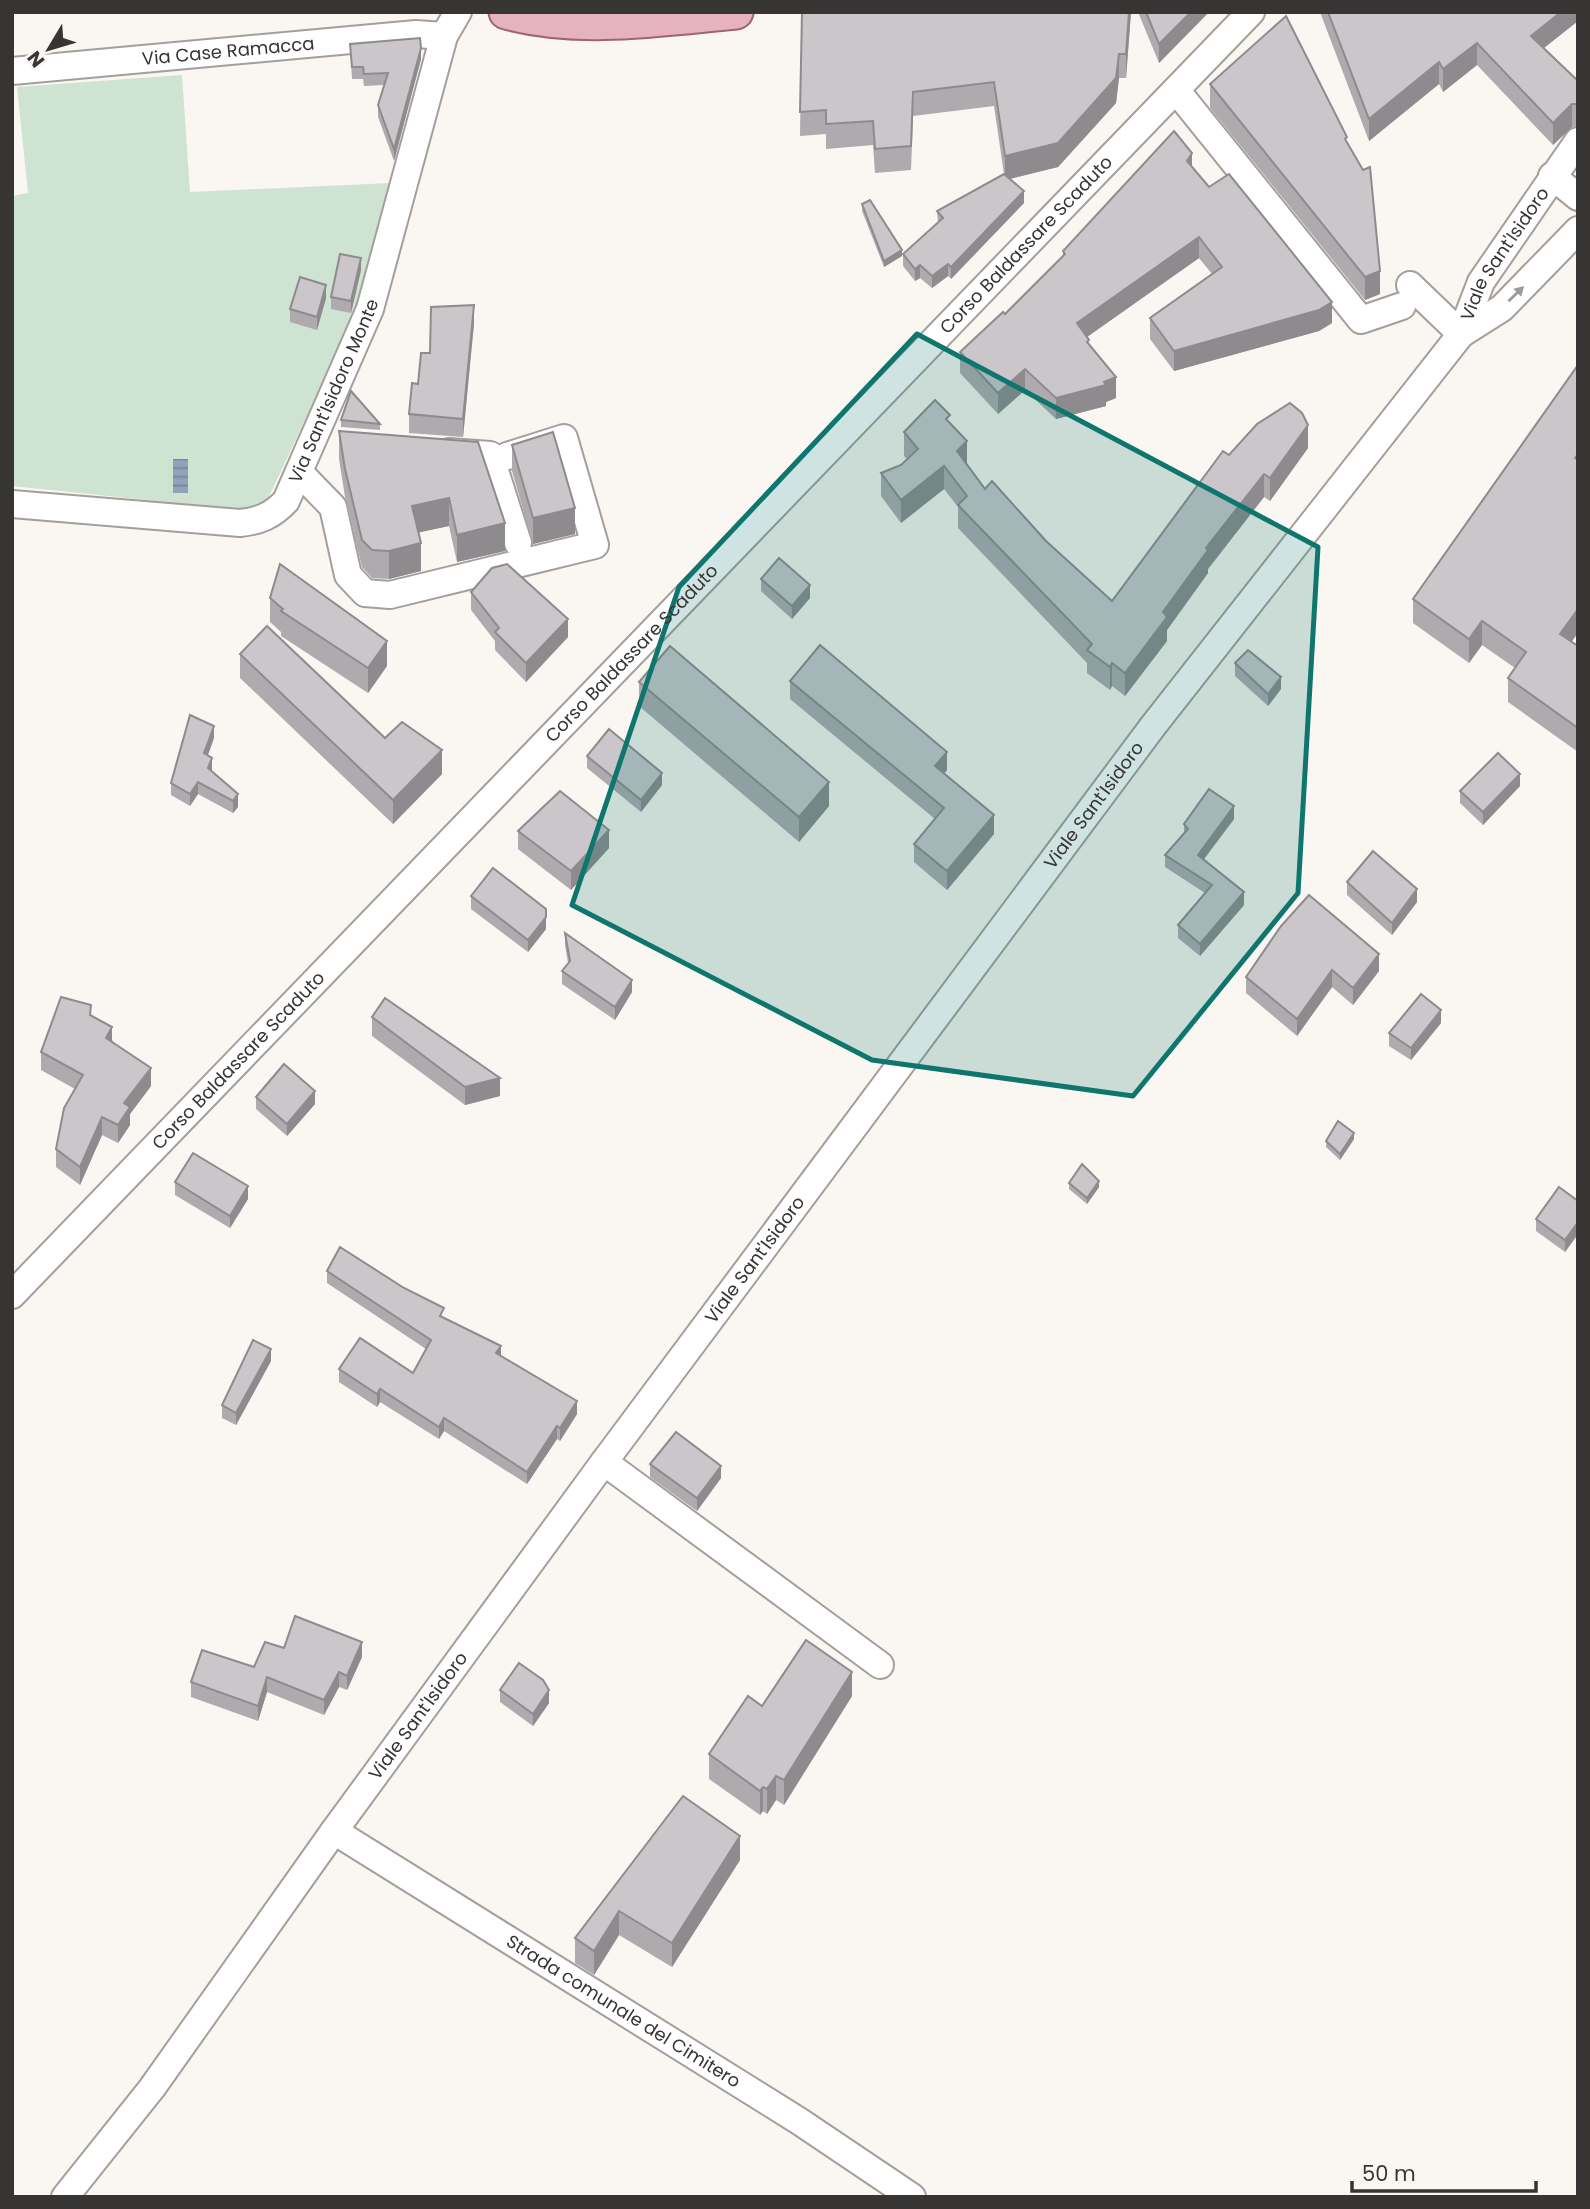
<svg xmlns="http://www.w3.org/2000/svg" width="1590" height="2209" font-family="Poppins,sans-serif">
<defs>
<pattern id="water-rules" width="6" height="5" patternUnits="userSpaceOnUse" patternTransform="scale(1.75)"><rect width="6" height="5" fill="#91a2bd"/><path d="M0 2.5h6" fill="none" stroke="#77859a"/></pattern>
</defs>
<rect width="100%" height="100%" fill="#faf6f2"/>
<path fill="#cfe3d2" d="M182 75 190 192 391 183 354 316 265 505 252 511 12 486V196L28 193 17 87Z"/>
<rect fill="url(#water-rules)" x="173" y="459" width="15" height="34"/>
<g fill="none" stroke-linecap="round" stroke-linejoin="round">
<g stroke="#a49f9c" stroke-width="30">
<g id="minor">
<path id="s1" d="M12 71 416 34 444 36"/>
<path d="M1176 90 1361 320 1402 306"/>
<path d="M1552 176 1578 197"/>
<path d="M1410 285 1461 334"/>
<path d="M1461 334 1502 308 1578 230"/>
<path d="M449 452 490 455 518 543"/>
<path d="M299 472 333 507 348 575 365 593 390 595 595 545 564 438 507 456"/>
<path id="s2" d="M12 504 240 523C259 521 272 516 286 501L370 309 444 36 458 12"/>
<path id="s3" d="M12 1295 1251 12"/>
<path d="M604 1462 880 1665"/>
<path id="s4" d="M334 1831 799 2121 912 2197"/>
<path id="s5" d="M65 2197 152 2088 334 1831 604 1462 1153 726 1461 334 1481 282 1578 141"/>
</g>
</g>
<g stroke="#9e6571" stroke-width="37">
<path id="major" d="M506 12C579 32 662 19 736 12"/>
</g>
<use href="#minor" stroke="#fff" stroke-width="26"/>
<use href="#major" stroke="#e6b2be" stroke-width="33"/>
</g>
<g fill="#aeaaae">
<path d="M1131 12 1126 78H1119L1116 103 1058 167 1010 179 1024 203 951 279 948 276 932 288 920 278 915 281 903 266V254L938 223 937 211 1004 174 994 106 913 116 911 170 875 173 873 145 826 149V134L800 136 802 13Z"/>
<path d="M1138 12H1209L1159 63Z"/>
<path d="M1320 12H1578V21L1544 48 1578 81V126L1572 127 1553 145 1477 65 1443 92 1439 84 1369 141Z"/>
<path d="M350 44 421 59 394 161 378 117V105L384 85 364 86 363 79H352Z"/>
<path d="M1210 84 1347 142 1380 294 1365 300 1210 108Z"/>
<path d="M1192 167 1332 323 1319 331 1174 371 1150 339V318L1212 274 1199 258 1087 337 1089 345 1116 398 1106 402V406L1056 419 1025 390 998 414 960 373V352L1005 314 1063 257V251Z"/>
<path d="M862 204 902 256 884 267 862 211Z"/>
<path d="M361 270 351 313 331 309V297Z"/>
<path d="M326 298 317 330 290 322V309Z"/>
<path d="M474 323 463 437 409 433V414L418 384 430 353Z"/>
<path d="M341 420 380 424V430L341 427Z"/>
<path d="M950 422 967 464 985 489 1046 541 1112 601 1229 455 1308 448 1270 501 1264 497 1208 569V573L1167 630V641L1125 696 1112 686 1110 690 1087 673V663L958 528V507L944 489 901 523 881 496V473L901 465 907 459 904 456V432Z"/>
<path d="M339 431 478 442 505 551 457 562 449 526 419 532 421 571 389 579 372 578 362 567 345 497 339 459Z"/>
<path d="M512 445 575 534 533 544 512 471Z"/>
<path d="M761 579 810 598 792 619 761 591Z"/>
<path d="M471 592 568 637 526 682 495 650V641L471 610Z"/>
<path d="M270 598 387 666 368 693 281 636V632L270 622Z"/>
<path d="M1413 599 1571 642 1578 647V752L1508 702V678L1515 668 1482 645 1469 663 1413 623Z"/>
<path d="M240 654 385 738 442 774 393 824 240 678Z"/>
<path d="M1235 663 1281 689 1268 706 1235 676Z"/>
<path d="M790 681 947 770 944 774 994 834 947 890 914 862V844L935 819 790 699Z"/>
<path d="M639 682 829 806 799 842 639 706Z"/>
<path d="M214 738 208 755 212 771 238 807 233 813 198 794 190 806 171 795V783Z"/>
<path d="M587 756 662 785 641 812 587 768Z"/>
<path d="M1520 786 1483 825 1460 803V791Z"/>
<path d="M1234 819 1204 859 1244 905 1200 956 1178 938V925L1205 893 1165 867V855L1184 834V824Z"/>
<path d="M518 831 609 848 571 890 518 849Z"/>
<path d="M1347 882 1417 902 1392 935 1347 895Z"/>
<path d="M471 896 546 929 528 952 471 909Z"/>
<path d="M1281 926 1379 971 1353 1005 1332 987 1297 1036 1246 993V977Z"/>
<path d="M565 933 632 992 615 1020 562 984V971L568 963 565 945Z"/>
<path d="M91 1015 151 1086 130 1114V1125L118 1143 102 1135 80 1185 56 1167V1149L75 1089 41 1070V1052Z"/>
<path d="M372 1017 500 1096 465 1105 372 1036Z"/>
<path d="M1441 1023 1411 1060 1389 1046V1033Z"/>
<path d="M256 1097 315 1104 287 1136 256 1109Z"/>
<path d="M1354 1139 1340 1160 1326 1147V1141Z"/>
<path d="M175 1182 248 1199 230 1228 175 1195Z"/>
<path d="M1069 1183 1099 1187 1087 1204 1069 1189Z"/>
<path d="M1578 1201V1234L1565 1252 1536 1231V1219Z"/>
<path d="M327 1271 444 1318 501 1356 577 1414 560 1441 557 1439 527 1484 444 1431 439 1439 380 1402 377 1407 339 1382V1369L413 1373 426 1349 327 1283Z"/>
<path d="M271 1361 236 1425 222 1418V1405Z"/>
<path d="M650 1464 721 1478 697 1511 650 1477Z"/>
<path d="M284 1648 362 1657 347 1690 339 1687 324 1715 267 1692 258 1721 191 1697V1682L254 1667Z"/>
<path d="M500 1690 549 1703 533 1726 500 1702Z"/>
<path d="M852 1696 784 1805 776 1800 767 1814 763 1811 760 1815 709 1779V1754L762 1706Z"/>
<path d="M683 1796 740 1860 672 1967 619 1935 594 1975 575 1963V1938Z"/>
</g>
<g fill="#8d8b8d">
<path d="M1129 12H1131L1126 78V54Z"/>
<path d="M1191 12H1209L1159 63V44Z"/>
<path d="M1561 12H1578V21L1531 58V36Z"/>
<path d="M1477 43V65L1443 92V69Z"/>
<path d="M421 48V59L394 161V149Z"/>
<path d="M1119 54V78L1116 103 1058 167 1005 180V156Z"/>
<path d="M1439 62V84L1369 141V119Z"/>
<path d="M1572 104V127L1553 145V123Z"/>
<path d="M1192 153V174L1187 161Z"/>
<path d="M1024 191V203L951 279V267Z"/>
<path d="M1199 237V258L1077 344V323Z"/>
<path d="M902 250V256L884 267V261Z"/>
<path d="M361 258V270L351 313V301Z"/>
<path d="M948 264V276L932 288V276Z"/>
<path d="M920 265V278L915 281V269Z"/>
<path d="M1380 271V294L1365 300V277Z"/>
<path d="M326 285V298L317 330V317Z"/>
<path d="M1332 302V323L1319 331 1174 371V351Z"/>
<path d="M474 305V323L463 437V419Z"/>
<path d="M1025 369V390L998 414V393Z"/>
<path d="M1116 377V398L1106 402V406L1056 419V398L1104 382Z"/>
<path d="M1308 425V448L1270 501V478Z"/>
<path d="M967 441V464L957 451Z"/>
<path d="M944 466V489L901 523V500Z"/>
<path d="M1264 474V497L1208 569V573L1167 630V641L1125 696V673L1163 612 1206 548Z"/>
<path d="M449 498V526L412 534V506Z"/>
<path d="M575 508V534L533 544V518Z"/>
<path d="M505 523V551L457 562V535Z"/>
<path d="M421 543V571L389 579V551Z"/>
<path d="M810 585V598L792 619V606Z"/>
<path d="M1578 609V633L1560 658V634Z"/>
<path d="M568 619V637L526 682V663Z"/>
<path d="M1482 621V645L1469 663V639Z"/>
<path d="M387 641V666L368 693V668Z"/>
<path d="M1112 663V686L1110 690V667Z"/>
<path d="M1281 677V689L1268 706V694Z"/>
<path d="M214 726V738L204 765V753Z"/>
<path d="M442 750V774L393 824V800Z"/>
<path d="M947 752V770L935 785V766Z"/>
<path d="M212 758V770L208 780V768Z"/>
<path d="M662 773V785L641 812V800Z"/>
<path d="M1520 774V786L1483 825V812Z"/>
<path d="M198 782V794L190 806V794Z"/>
<path d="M829 782V806L799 842V817Z"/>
<path d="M238 794V807L233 813V801Z"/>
<path d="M1234 806V819L1198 867V855Z"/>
<path d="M994 815V834L947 890V871Z"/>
<path d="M609 830V848L571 890V871Z"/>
<path d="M1417 889V902L1392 935V923Z"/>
<path d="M1244 892V905L1200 956V944Z"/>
<path d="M546 917V929L528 952V940Z"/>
<path d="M1379 954V971L1353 1005V988Z"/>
<path d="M1332 970V987L1297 1036V1019Z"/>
<path d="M632 980V992L615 1020V1007Z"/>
<path d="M1441 1010V1023L1411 1060V1048Z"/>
<path d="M112 1027V1045L106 1038Z"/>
<path d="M151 1068V1086L130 1114V1125L118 1143V1125L124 1103Z"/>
<path d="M500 1078V1096L465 1105V1087Z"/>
<path d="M315 1091V1104L287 1136V1124Z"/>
<path d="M102 1117V1135L80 1185V1167Z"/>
<path d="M1354 1133V1139L1340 1160V1154Z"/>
<path d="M1099 1181V1187L1087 1204V1198Z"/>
<path d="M248 1186V1199L230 1228V1216Z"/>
<path d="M1578 1222V1234L1565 1252V1240Z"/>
<path d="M501 1346V1359L496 1353Z"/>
<path d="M271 1349V1361L236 1425V1413Z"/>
<path d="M380 1389V1402L377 1407V1394Z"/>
<path d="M577 1401V1414L560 1441V1428Z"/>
<path d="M444 1418V1431L439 1439V1427Z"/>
<path d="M557 1426V1439L527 1484V1472Z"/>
<path d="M721 1466V1478L697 1511V1498Z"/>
<path d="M362 1642V1657L347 1690V1676Z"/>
<path d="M339 1672V1687L324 1715V1700Z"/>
<path d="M852 1672V1696L784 1805V1780Z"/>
<path d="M267 1677V1692L258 1721V1706Z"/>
<path d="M549 1690V1703L533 1726V1714Z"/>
<path d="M776 1776V1800L767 1814V1789Z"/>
<path d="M763 1787V1811L760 1815V1791Z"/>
<path d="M740 1836V1860L672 1967V1943Z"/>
<path d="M619 1911V1935L594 1975V1951Z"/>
</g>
<g fill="#cac6ca" stroke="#8d8b8d" stroke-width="2">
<path d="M812 12H1129L1126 54H1119L1116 78 1058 143 1005 156 994 82 913 92 911 146 875 149 873 121 826 124V110L800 112 802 13Z"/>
<path d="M1146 12H1191L1159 44Z"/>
<path d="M1328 12H1561L1531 36 1578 81V104H1572L1553 123 1477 43 1443 69 1439 62 1369 119Z"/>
<path d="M1286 16 1347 137 1345 139 1363 170 1370 167 1380 271 1365 277 1210 84Z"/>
<path d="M420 38 421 48 394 149 378 105 388 73 364 74 363 67H352L350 44Z"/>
<path d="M1174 131 1192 153 1187 161 1209 187 1229 174 1332 302 1319 310 1174 351 1150 318 1222 267 1199 237 1077 323 1089 340 1087 342 1116 377 1104 382 1106 385 1056 398 1025 369 998 393 960 352 1003 312 1005 314 1065 254 1063 251Z"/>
<path d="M1004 174 1024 191 951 267 948 264 932 276 920 265 915 269 903 254 943 218 937 211Z"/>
<path d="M870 200 902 250 884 261 862 204Z"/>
<path d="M340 254 361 258 351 301 331 297Z"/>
<path d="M300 277 326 285 317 317 290 309Z"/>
<path d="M474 305 463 419 409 414 412 383 418 384 421 353H430L431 307Z"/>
<path d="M1578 365V454L1575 458 1578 460V609L1560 634 1578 646V728L1508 678 1526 652 1482 621 1469 639 1413 599Z"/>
<path d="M351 391 380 424 341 420Z"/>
<path d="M935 400 950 415 946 419 967 441 957 451 985 489 992 481 1046 541 1112 601 1223 451 1229 455 1257 424 1290 403 1302 413 1308 425 1270 478 1264 474 1206 548 1208 550 1163 612 1167 617 1125 673 1112 663 1110 667 1087 650 1092 644 958 505 967 496 944 466 901 500 881 473 901 465 918 449 904 432Z"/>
<path d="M339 431 478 442 505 523 457 535 449 498 412 506 421 543 389 551 372 550 362 540 345 469Z"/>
<path d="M553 432 575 508 533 518 512 445Z"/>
<path d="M779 558 810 585 792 606 761 579Z"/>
<path d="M280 564 387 641 368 668 281 611 283 609 270 598Z"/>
<path d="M507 564 568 619 526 663 495 632 499 628 471 592 492 568Z"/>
<path d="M267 626 385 738 402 722 442 750 393 800 240 654Z"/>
<path d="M820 645 947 752 935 766 994 815 947 871 914 844 944 808 790 681Z"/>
<path d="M670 646 829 782 799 817 639 682Z"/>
<path d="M1248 650 1281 677 1268 694 1235 663Z"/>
<path d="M190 715 214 726 204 753 212 758 208 768 238 794 233 801 198 782 190 794 171 783Z"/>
<path d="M609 729 662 773 641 800 587 756Z"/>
<path d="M1498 753 1520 774 1483 812 1460 791Z"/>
<path d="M1209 789 1234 806 1198 855 1244 892 1200 944 1178 925 1212 885 1165 855 1188 829 1184 824Z"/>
<path d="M560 791 609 830 571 871 518 831Z"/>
<path d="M1373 851 1417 889 1392 923 1347 882Z"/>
<path d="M493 868 546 909V917L528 940 471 896Z"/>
<path d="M1309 895 1379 954 1353 988 1332 970 1297 1019 1246 977 1281 926Z"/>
<path d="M565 933 632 980 615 1007 562 971 570 961Z"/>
<path d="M1421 994 1441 1010 1411 1048 1389 1033Z"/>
<path d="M61 997 91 1005 90 1015 112 1027 106 1038 151 1068 124 1103 130 1107 118 1125 102 1117 80 1167 56 1149 64 1108 83 1075 41 1052Z"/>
<path d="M385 998 500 1078 465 1087 372 1017Z"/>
<path d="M284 1064 315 1091 287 1124 256 1097Z"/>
<path d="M1338 1121 1354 1133 1340 1154 1326 1141Z"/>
<path d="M193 1153 248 1186 230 1216 175 1182Z"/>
<path d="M1082 1164 1099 1181 1087 1198 1069 1183Z"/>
<path d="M1559 1187 1578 1201V1222L1565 1240 1536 1219Z"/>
<path d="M340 1247 404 1288 444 1308 440 1316 501 1346 496 1353 577 1401 560 1428 557 1426 527 1472 444 1418 439 1427 380 1389 377 1394 339 1369 360 1338 413 1373 431 1340 327 1271Z"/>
<path d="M253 1340 271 1349 236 1413 222 1405Z"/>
<path d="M676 1432 721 1466 697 1498 650 1464Z"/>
<path d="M295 1616 362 1642 347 1676 339 1672 324 1700 267 1677 258 1706 191 1682 202 1650 254 1667 265 1642 284 1648Z"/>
<path d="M806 1640 852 1672 784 1780 776 1776 767 1789 763 1787 760 1791 709 1754 748 1696 762 1706Z"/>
<path d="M519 1663 543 1680 549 1690 533 1714 500 1690Z"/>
<path d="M683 1796 740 1836 672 1943 619 1911 594 1951 575 1938Z"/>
</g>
<defs><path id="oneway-solid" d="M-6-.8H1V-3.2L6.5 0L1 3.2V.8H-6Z" transform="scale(1.75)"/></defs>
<use fill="#9b9a9a" href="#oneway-solid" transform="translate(1516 294) rotate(-44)"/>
<path fill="#0f766e" fill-opacity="0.2" stroke="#0f766e" stroke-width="5" stroke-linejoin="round" d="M917 334 1318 547 1298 893 1133 1096 872 1060 572 905 679 587Z"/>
<g text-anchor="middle" stroke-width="5" stroke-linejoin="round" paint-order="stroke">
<g font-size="18" fill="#373534" stroke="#faf6f2">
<text dy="6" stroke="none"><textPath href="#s1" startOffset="217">Via Case Ramacca</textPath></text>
<text dy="6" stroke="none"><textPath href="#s3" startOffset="1460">Corso Baldassare Scaduto</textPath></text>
<text dy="6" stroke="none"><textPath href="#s5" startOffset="2420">Viale Sant'Isidoro</textPath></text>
<text dy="6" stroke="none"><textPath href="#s2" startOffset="401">Via Sant'Isidoro Monte</textPath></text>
<text dy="6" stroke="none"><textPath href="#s3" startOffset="892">Corso Baldassare Scaduto</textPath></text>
<text dy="6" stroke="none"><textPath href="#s5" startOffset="1731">Viale Sant'Isidoro</textPath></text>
<text dy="6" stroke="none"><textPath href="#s3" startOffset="326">Corso Baldassare Scaduto</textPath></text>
<text dy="6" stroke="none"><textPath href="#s5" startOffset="1164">Viale Sant'Isidoro</textPath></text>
<text dy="6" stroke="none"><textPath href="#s5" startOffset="597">Viale Sant'Isidoro</textPath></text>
<text dy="6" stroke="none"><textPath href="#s4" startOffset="341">Strada comunale del Cimitero</textPath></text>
</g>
</g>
<rect width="1590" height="2209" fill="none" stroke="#373534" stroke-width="28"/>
<g transform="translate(49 49) rotate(232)" stroke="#faf6f2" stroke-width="5" paint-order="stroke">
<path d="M0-5L12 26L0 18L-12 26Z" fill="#373534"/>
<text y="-10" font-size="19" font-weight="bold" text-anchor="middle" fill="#373534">N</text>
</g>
<path d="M1352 2181v10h184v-10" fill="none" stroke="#373534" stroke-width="3.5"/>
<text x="1362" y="2181" font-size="21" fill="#373534" stroke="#faf6f2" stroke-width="5" paint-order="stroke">50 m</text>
</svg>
